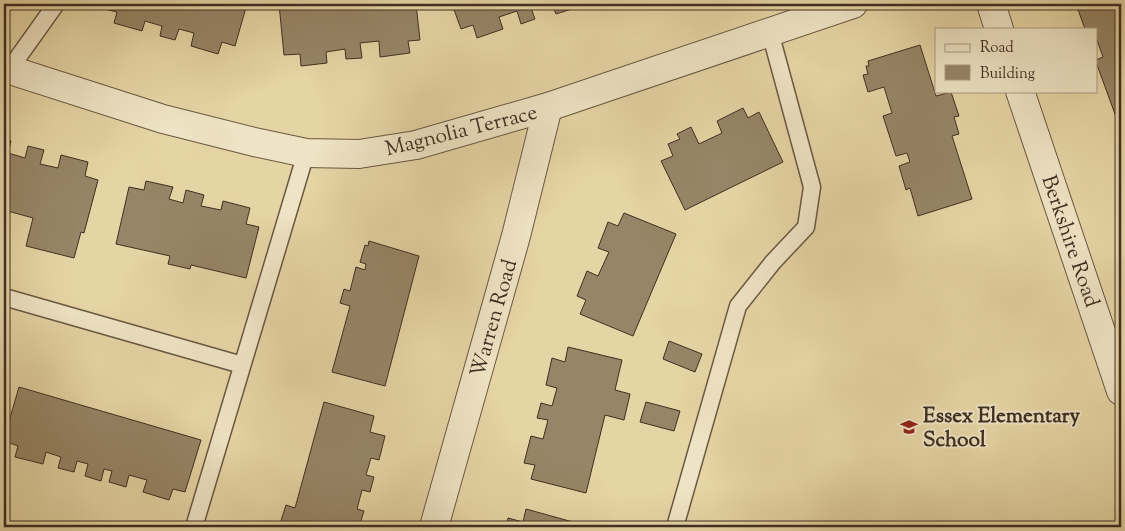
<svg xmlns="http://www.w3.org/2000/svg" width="1125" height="531" font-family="'Sorts Mill Goudy',serif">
<rect width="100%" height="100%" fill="#e5d4a4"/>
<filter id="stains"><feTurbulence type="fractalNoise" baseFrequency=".004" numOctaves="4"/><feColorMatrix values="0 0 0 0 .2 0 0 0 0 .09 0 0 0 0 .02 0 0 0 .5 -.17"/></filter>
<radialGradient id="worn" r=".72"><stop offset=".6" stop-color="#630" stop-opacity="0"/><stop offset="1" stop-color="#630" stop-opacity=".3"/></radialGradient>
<g fill="#968566" stroke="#402f22">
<path d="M105 4H247L235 46 222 42 218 54 191 46 194 33 179 29 175 40 160 36 162 26 145 21 142 31 114 23 117 12 104 9Z"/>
<path d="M279 4H416L420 40 408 41 410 53 380 57 379 41 360 43 362 58 346 59 345 49 326 52 327 63 301 66 300 54 284 55Z"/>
<path d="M452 4H542L531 8 535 19 521 24 517 11 499 17 503 29 477 38 473 25 461 29Z"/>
<path d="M552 4H581V6L556 14Z"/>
<path d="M1076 4H1121V123L1119 125 1096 62V60L1103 57 1096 37V29H1085Z"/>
<path d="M920 45 936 96 951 92 959 116 954 117 959 134 952 136 972 199 918 216 910 188 906 190 899 166 910 162 907 153 896 156 883 116 892 113 884 87 868 92 863 75 868 74 866 66H869L868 61Z"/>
<path d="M743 108 748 118 759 112 783 162 685 210 661 161 673 156 668 144 680 139 677 134 691 127 699 144 722 133 717 121Z"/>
<path d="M4 139 11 141 8 153 25 158 28 146 44 150 40 164 58 168 61 155 88 162 85 176 98 180 84 233 81 232 74 258 26 246 33 218 4 210Z"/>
<path d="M146 181 173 187 169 199 183 203 186 190 204 195 201 206 221 210 223 201 250 208 246 224 259 227 246 278 191 265 190 269 168 264 170 256 116 244 129 187 144 190Z"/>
<path d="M624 213 676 234 633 336 580 314 586 300 577 296 587 271 598 276 609 252 598 248 608 222 618 226Z"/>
<path d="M369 241 419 256 385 386 332 372 350 306 340 303 344 289 350 291 356 267 365 270 366 264 360 262 365 245 368 246Z"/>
<path d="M669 341 702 354 695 372 663 359Z"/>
<path d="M568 347 622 360 615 390 630 394 624 420 605 415 586 493 531 479 535 465 524 463 531 436 543 439 548 420 537 418 541 403 552 406 557 388 546 385 552 358 565 362Z"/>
<path d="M19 387 201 440 185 492 173 489 169 500 143 492 147 480 129 475 126 487 109 482 112 471 104 469 101 481 85 476 88 464 77 461 74 472 58 468 61 457 46 452 43 464 15 457 18 446 4 441V439Z"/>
<path d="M324 402 374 416 370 432 385 436 379 460 371 458 366 475 374 477 370 492 362 490 357 509 364 511 359 527H279L286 505 295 508Z"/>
<path d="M646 402 680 411 674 431 640 422Z"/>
<path d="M526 509 591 527H506L508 518 523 522Z"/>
</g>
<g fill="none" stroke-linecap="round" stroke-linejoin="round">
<g stroke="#695842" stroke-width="19">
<g id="service">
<path d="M9 70 56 4"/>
<path d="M4 297 242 365"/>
<path d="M194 527 306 153"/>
<path d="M675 527 738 306 773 262 806 227 812 187 770 32"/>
</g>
</g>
<g stroke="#695842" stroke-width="30">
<g id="minor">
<path d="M991 4 999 29"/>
<path d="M4 68 163 119 254 142 306 153 359 154 416 145 548 107 853 4"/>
<path d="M1020 91 1121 391"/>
<path d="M434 527 516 236 548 107"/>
</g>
</g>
<use href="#service" stroke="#eee3c4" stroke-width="16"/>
<use href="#minor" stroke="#eee3c4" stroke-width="28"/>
</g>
<defs>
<g id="school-bare" transform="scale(1.35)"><path d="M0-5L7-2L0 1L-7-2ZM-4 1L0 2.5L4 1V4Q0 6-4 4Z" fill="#8f2418" stroke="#eee3c4" stroke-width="2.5" paint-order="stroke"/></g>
</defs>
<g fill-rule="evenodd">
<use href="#school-bare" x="909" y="427"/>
</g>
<g text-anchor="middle" stroke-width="4" stroke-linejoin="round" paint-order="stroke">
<g font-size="21" fill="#402f22" stroke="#eee3c4">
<text transform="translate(461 130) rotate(-14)" y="7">Magnolia Terrace</text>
<text transform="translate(1071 241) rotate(71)" y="7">Berkshire Road</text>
<text transform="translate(493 318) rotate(-74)" y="7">Warren Road</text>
</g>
<g font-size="21" font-weight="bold" fill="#402f22" stroke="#eee3c4" text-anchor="start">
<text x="923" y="422">Essex Elementary<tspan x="923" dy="24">School</tspan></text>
</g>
</g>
<rect width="1125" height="531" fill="none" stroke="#e5d4a4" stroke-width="20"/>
<rect x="5" y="5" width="1115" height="521" fill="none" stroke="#402f22" stroke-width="2.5"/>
<rect x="10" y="10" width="1105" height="511" fill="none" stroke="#402f22"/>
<rect x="935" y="28" width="162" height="65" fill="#eee3c4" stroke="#a89b83"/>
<rect x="945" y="44" width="25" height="8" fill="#eee3c4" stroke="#a89b83"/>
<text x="980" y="52" font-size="15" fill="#402f22">Road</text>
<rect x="945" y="65" width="25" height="15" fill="#968566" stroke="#a89b83"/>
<text x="980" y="78" font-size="15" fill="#402f22">Building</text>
<rect width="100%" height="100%" filter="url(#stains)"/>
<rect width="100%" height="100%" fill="url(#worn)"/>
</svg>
